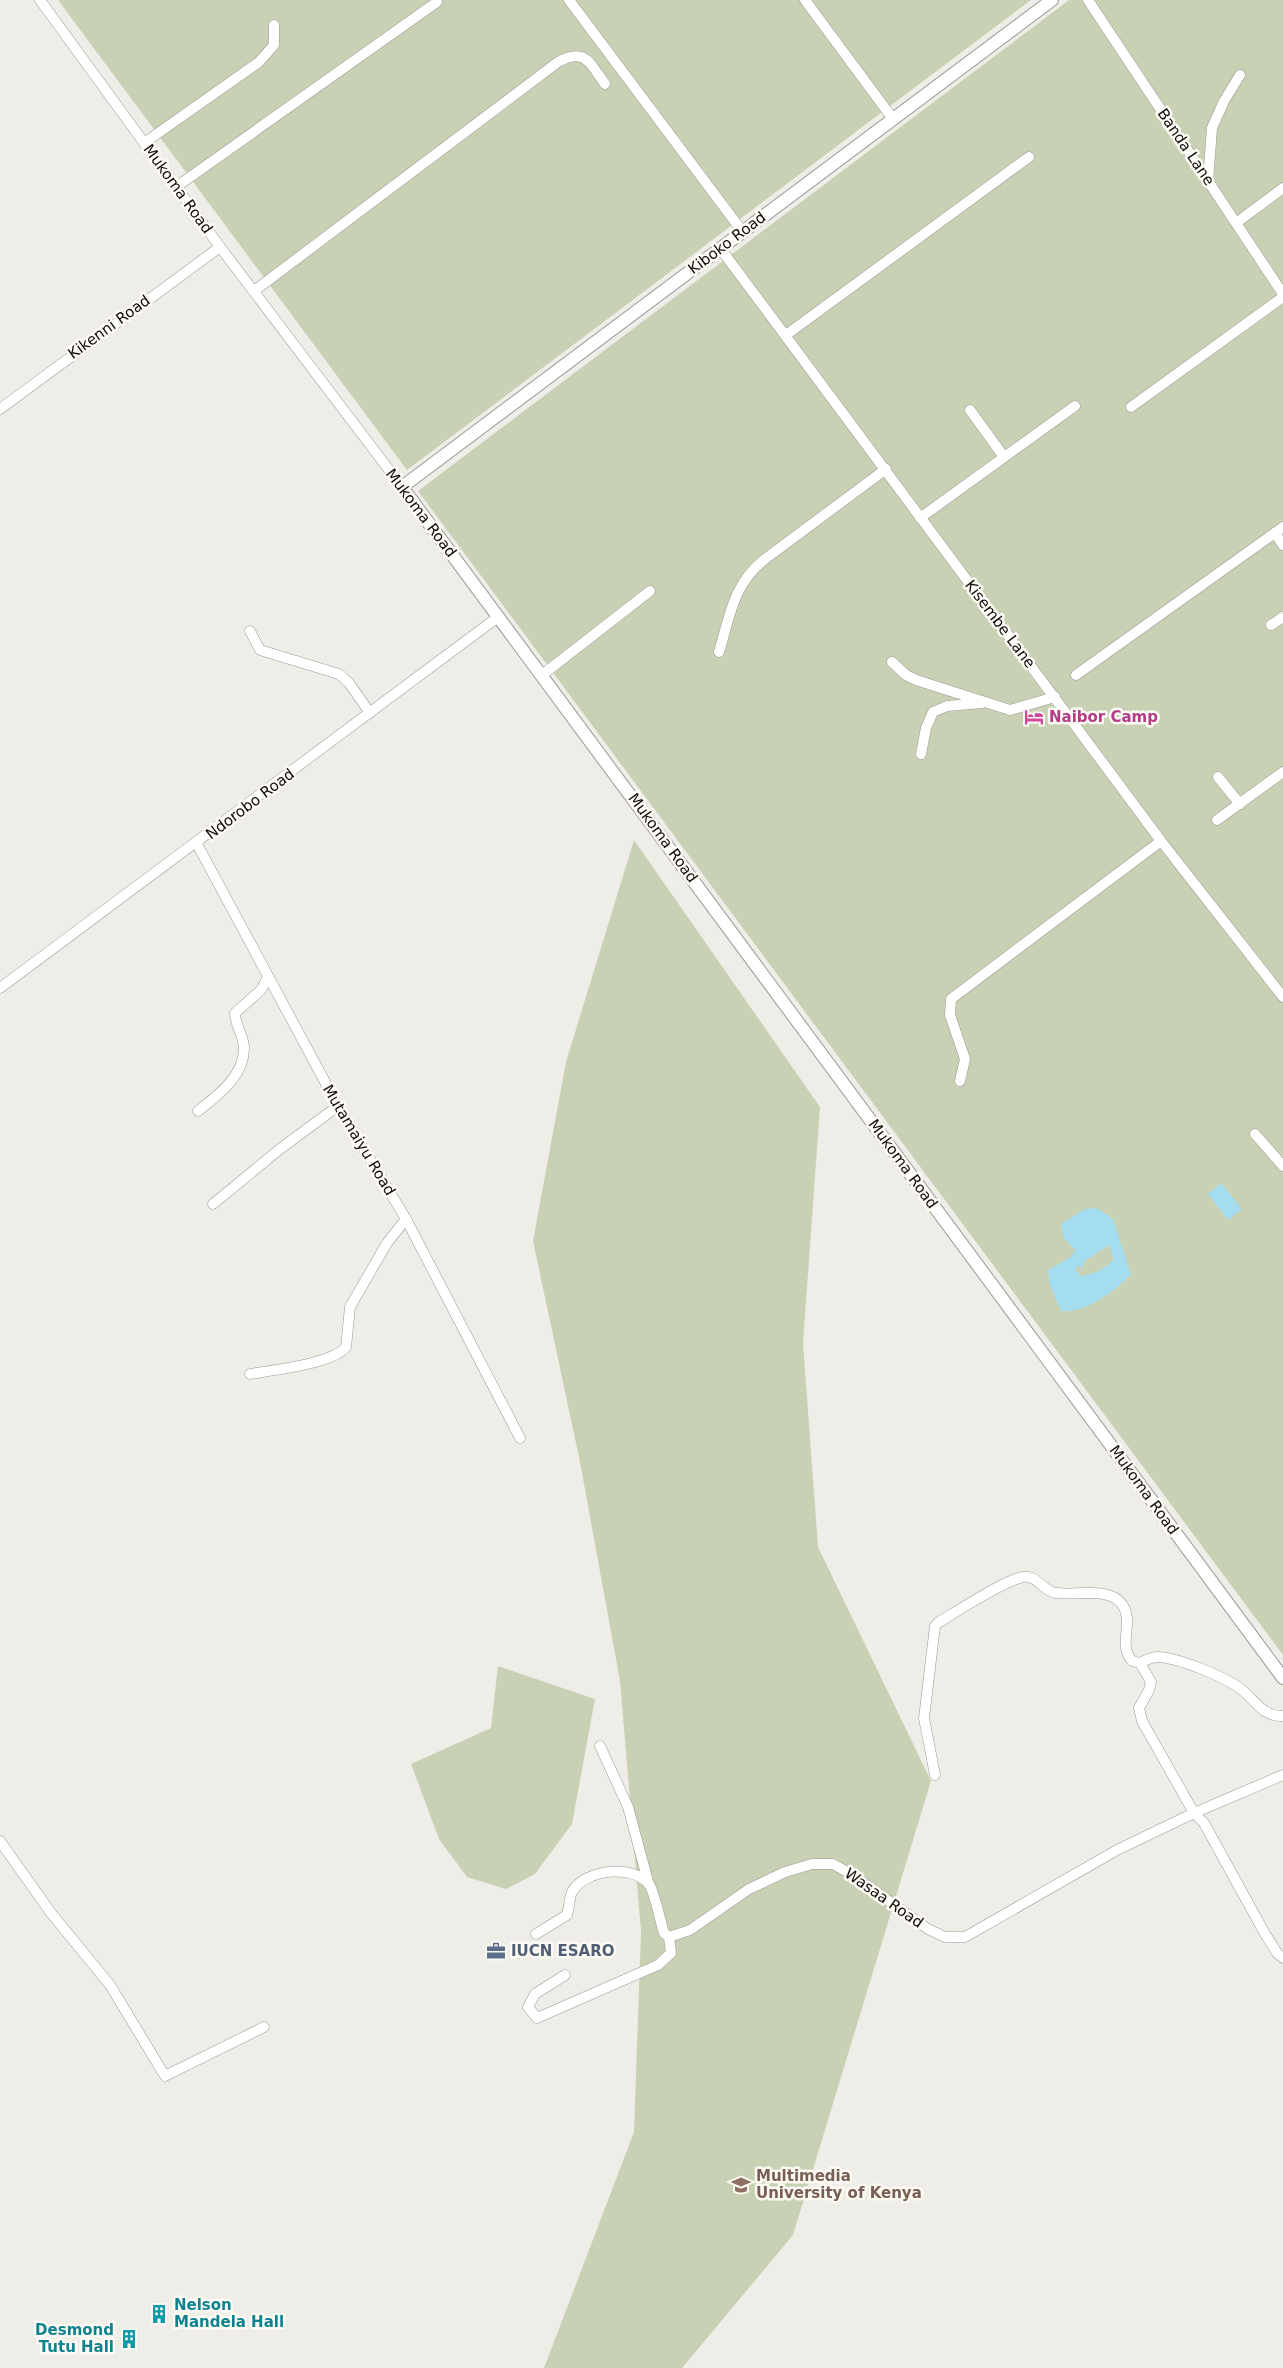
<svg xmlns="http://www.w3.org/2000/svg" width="1283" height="2368" font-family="'DejaVu Sans',sans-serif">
<rect width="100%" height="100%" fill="#efede7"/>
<g fill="#c9d1b4">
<path d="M58 0H1031L407 470Z"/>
<path d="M1069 0H1283V1655L418 491Z"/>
<path d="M634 840 820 1107 803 1343 818 1547 931 1781 793 2235 682 2368H544L634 2132 641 1931 620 1681 580 1462 533 1241 566 1062Z"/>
<path d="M498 1666 595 1699 572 1824 535 1874 506 1889 467 1877 439 1839 411 1764 491 1728Z"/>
</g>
<g fill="#a4ddef" fill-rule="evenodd">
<path d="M1221 1183 1242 1209 1228 1220 1208 1194Z"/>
<path d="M1097 1208 1113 1219 1131 1274C1116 1291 1084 1314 1061 1311L1050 1285 1048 1270 1071 1257 1075 1250 1064 1238 1061 1224 1085 1209ZM1109 1245 1114 1259C1104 1270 1095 1274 1080 1276L1075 1269 1078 1265 1082 1269 1085 1261Z"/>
</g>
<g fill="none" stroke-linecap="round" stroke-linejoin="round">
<g stroke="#9c9994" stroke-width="11">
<g id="minor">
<path d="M40 0 220 247 402 487"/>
<path d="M569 0 742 231"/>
<path d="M805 0 893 119"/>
<path d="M1088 0 1283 294"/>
<path d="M144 143 259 62 274 45V25"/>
<path d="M1208 181 1212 128 1224 101 1240 75"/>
<path d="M176 187 437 2"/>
<path d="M1236 223 1283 188"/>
<path d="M720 248 1161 841 1283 997"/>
<path d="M254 291 558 62C585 47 590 63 605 84"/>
<path d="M786 335 1029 157"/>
<path d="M1131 407 1283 297"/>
<path d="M0 409 220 247"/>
<path d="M970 410 1004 457"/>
<path d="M920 518 1075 406"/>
<path d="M1275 533 1283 545"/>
<path d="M1271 625 1283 617"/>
<path d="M250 631 260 650 339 674 349 683 370 713"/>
<path d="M719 652C730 616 733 584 765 559L886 469"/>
<path d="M892 662 906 675 916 680 1010 710 1055 697"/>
<path d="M542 675 650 591"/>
<path d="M1076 675 1283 527"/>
<path d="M921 754 926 728 933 712 947 706 982 703"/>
<path d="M1218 777 1240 804"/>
<path d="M1217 820 1283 772"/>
<path d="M197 844 338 1106 406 1219 520 1438"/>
<path d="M0 988 498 617"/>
<path d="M960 1081 965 1059 950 1015 951 999 1161 841"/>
<path d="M198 1111C218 1095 245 1076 244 1047 243 1035 235 1024 235 1013L261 990 268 977"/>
<path d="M1255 1134 1283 1166"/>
<path d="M213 1204 280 1149 338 1106"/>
<path d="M250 1374C273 1370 332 1364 346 1347L350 1307 387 1243 406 1219"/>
<path d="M1140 1663 1151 1682 1149 1690 1139 1708 1142 1721 1194 1813 1204 1823 1264 1932 1277 1953 1283 1958"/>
<path d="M600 1746 628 1807 649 1885"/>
<path d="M935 1775 924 1718 935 1626 939 1622C959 1610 1003 1581 1023 1577 1036 1574 1044 1592 1056 1593 1076 1596 1108 1586 1122 1604 1135 1623 1117 1643 1132 1661L1140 1663C1146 1660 1151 1657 1158 1657 1179 1658 1226 1677 1242 1690 1256 1701 1263 1717 1283 1716"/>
<path d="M0 1841 51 1913 110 1985 165 2076 264 2027"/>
<path d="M536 1934 567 1915C569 1908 569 1899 572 1892 585 1869 632 1864 649 1884 655 1893 660 1921 664 1933L669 1937 690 1930 749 1889 785 1872 812 1864H833L851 1874 928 1929 945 1937H965L1117 1850 1194 1813 1283 1775"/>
<path d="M565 1975 535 1994 528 2007 537 2018 658 1965 671 1953 669 1937"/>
</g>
</g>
<g stroke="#9c9994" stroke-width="14">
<path id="tertiary" d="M1052 0 402 487 1283 1678"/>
</g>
<use href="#minor" stroke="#fff" stroke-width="10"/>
<use href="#tertiary" stroke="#fff" stroke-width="12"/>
</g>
<defs>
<g id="hotel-bare" transform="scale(1.5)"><path d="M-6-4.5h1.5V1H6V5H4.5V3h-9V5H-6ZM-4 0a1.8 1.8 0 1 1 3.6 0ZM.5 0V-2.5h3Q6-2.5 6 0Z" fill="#d1479c" stroke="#fdfaf4" stroke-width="2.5" paint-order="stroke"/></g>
<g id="office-bare" transform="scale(1.5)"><path d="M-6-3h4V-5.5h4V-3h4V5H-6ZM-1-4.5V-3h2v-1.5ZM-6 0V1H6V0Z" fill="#5c6f8a" stroke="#fdfaf4" stroke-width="2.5" paint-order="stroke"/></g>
<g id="university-bare" transform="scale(1.5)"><path d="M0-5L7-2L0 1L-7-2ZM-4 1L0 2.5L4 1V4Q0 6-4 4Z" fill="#8d6e63" stroke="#fdfaf4" stroke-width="2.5" paint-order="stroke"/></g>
<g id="building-bare" transform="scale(1.5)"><path d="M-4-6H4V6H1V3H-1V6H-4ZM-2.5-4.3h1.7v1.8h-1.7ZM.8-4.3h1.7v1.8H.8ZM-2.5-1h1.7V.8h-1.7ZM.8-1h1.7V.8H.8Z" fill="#0f9aa8" stroke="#fdfaf4" stroke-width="2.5" paint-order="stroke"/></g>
</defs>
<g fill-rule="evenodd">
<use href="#hotel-bare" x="1034" y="717"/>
<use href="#office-bare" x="496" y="1951"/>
<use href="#university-bare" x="741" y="2185"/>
<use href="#building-bare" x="159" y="2314"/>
<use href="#building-bare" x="129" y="2339"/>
</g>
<g text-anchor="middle" stroke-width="5" stroke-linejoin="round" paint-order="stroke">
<g font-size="15" fill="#0d0c0b" stroke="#fdfaf4">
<text transform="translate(1186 147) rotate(56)" y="5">Banda Lane</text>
<text transform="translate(178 189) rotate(54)" y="5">Mukoma Road</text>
<text transform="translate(727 243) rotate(-37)" y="5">Kiboko Road</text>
<text transform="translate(109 327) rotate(-36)" y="5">Kikenni Road</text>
<text transform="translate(421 513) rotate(53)" y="5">Mukoma Road</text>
<text transform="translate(1000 624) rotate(53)" y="5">Kisembe Lane</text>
<text transform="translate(250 804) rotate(-37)" y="5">Ndorobo Road</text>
<text transform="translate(663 838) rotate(54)" y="5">Mukoma Road</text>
<text transform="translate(359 1140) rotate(59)" y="5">Mutamaiyu Road</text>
<text transform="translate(903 1164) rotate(54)" y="5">Mukoma Road</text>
<text transform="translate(1144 1490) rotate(54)" y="5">Mukoma Road</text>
<text transform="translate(884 1898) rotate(35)" y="5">Wasaa Road</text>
</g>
<g font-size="15" font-weight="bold" fill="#b23c85" stroke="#fdfaf4" text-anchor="start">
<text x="1049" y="722">Naibor Camp</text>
</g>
<g font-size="15" font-weight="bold" fill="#4e5e75" stroke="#fdfaf4" text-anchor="start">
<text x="511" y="1956">IUCN ESARO</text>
</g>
<g font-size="15" font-weight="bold" fill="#785e54" stroke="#fdfaf4" text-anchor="start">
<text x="756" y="2181">Multimedia<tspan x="756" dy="17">University of Kenya</tspan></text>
</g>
<g font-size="15" font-weight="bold" fill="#0d838f" stroke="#fdfaf4" text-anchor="start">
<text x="174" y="2310">Nelson<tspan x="174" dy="17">Mandela Hall</tspan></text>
<text x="114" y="2335" text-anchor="end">Desmond<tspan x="114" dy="17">Tutu Hall</tspan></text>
</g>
</g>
</svg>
